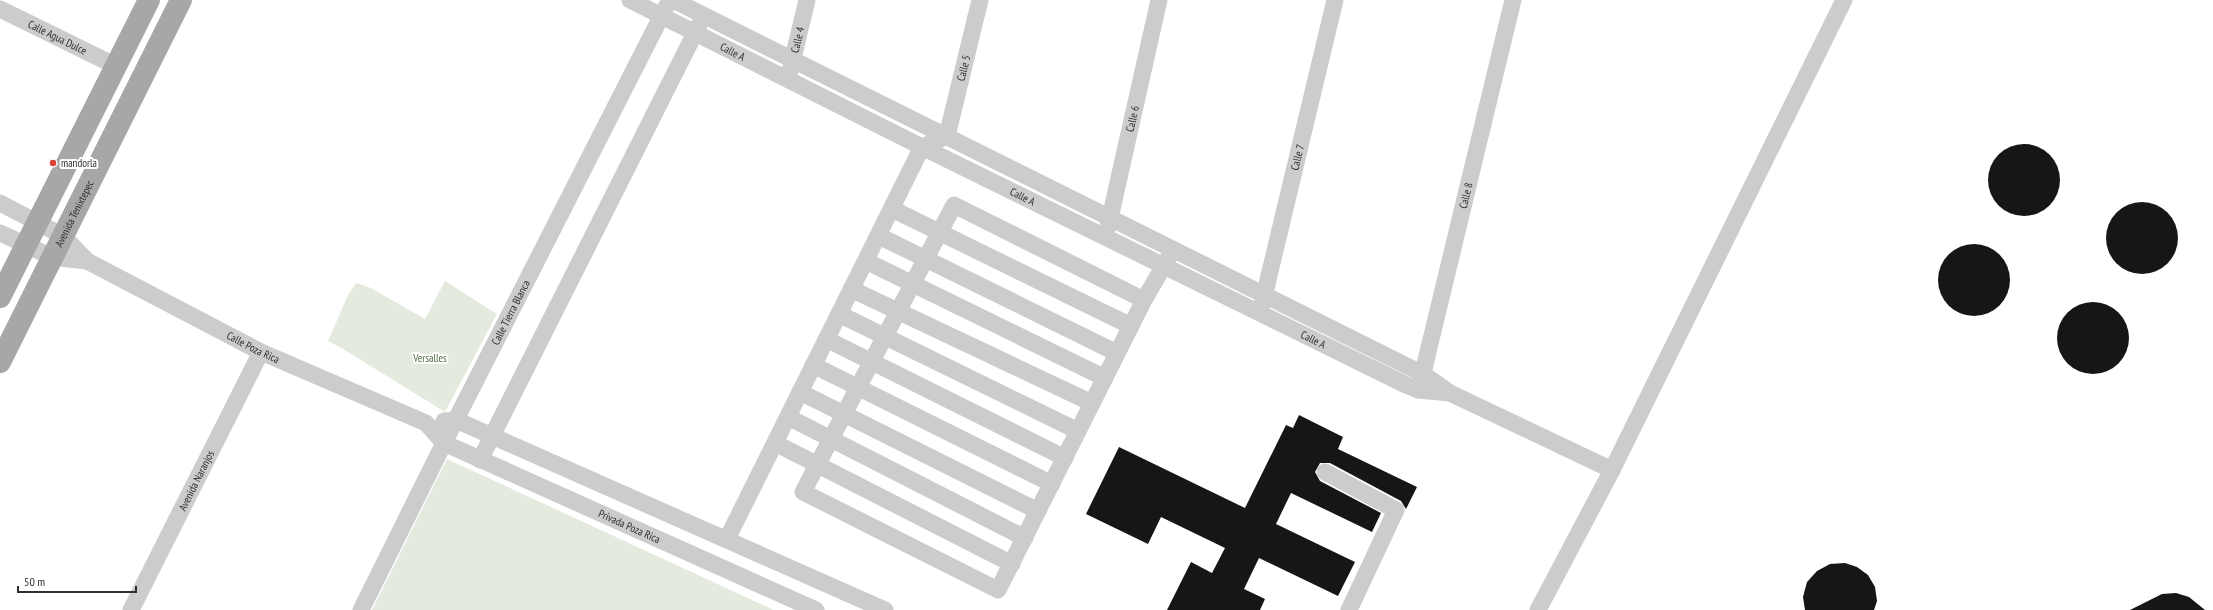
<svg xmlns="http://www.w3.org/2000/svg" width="2213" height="610" font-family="'PT Sans Narrow',sans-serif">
<rect width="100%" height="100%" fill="#fff"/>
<g fill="#e4ebde">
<path d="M445 281 497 314 445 412 343 349 328 341 348 295 356 283 371 288 425 319Z"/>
<path d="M447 459 774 610H372Z"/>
</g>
<g fill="#161616">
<circle cx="2024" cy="180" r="36"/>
<circle cx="2142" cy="238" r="36"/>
<circle cx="1974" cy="280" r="36"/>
<circle cx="2093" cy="338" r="36"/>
<path d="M1299 415 1343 437 1338 449 1417 487 1406 509 1401 501 1330 463H1320L1315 472 1320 481 1381 513 1372 532 1291 493 1276 524 1355 562 1338 596 1259 558 1244 589 1265 599 1260 610H1167L1191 562 1212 573 1225 548 1161 517 1148 544 1086 514 1119 447 1245 508 1286 425 1293 428Z"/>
<path d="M1845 563 1857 567 1868 575 1875 587 1877 601 1874 610H1805L1803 597 1807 582 1817 571 1830 564Z"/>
<path d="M2176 593 2189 597 2205 610H2130L2162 594Z"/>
</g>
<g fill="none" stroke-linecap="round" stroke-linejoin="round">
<g stroke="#ccc" stroke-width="17">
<path id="s1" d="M630 0 922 147 1406 385 1418 390 1450 393"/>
<path d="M673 0 1423 374 1450 393 1612 470"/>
<path id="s2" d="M0 9 116 66"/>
<path id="s3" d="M790 71 807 0"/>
<path id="s4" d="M0 203 63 236 87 261 261 352 426 423 444 443 816 610"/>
<path d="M892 209 1131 326"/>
<path id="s5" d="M1108 227 1159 0"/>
<path d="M0 233 52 257 87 261"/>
<path d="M879 236 1117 353"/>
<path d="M866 261 1105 378"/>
<path d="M851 289 1092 403"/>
<path d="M1144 300 954 205 803 492 998 590 1144 300 1173 250"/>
<path id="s6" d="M1262 305 1335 0"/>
<path d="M839 314 1078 431"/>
<path d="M826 339 1065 458"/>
<path d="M813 365 1052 484"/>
<path id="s7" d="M1420 385 1513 0"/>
<path d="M800 392 1038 511"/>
<path d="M788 417 1025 538"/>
<path d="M444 421 456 420 885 610"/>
<path d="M775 443 1012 564"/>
<path d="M480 460 700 23"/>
<path d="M1325 472 1396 510 1349 610"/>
<path id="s8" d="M727 539 922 147 947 136 980 0"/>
<path id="s9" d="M131 610 261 352"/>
<path id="s10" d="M361 610 444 443 666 7"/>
<path d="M1538 610 1612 470 1844 0"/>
</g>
<g stroke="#a7a7a7" stroke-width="22">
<path d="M0 297 149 0"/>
<path id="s11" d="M0 362 181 0"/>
</g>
</g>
<circle fill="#dc423c" stroke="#fff" stroke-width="1.5" cx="53" cy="163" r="4"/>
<g text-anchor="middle" stroke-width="4" stroke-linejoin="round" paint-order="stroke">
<g font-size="11" fill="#2f2f2f" stroke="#fff">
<text dy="4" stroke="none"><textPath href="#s2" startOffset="64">Calle Agua Dulce</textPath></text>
<text dy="4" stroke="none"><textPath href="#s3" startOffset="32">Calle 4</textPath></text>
<text dy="4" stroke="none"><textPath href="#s1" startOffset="115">Calle A</textPath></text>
<text dy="4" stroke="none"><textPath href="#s8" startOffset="535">Calle 5</textPath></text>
<text dy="4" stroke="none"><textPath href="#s5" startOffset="111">Calle 6</textPath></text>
<text dy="4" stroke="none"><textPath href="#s6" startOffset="152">Calle 7</textPath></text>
<text dy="4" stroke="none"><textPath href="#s7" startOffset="195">Calle 8</textPath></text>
<text dy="4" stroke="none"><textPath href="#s1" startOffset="439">Calle A</textPath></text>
<text dy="4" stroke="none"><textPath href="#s11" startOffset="166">Avenida Tenixtepec</textPath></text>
<text dy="4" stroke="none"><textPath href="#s10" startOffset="333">Calle Tierra Blanca</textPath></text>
<text dy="4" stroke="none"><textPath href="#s1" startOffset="763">Calle A</textPath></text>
<text dy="4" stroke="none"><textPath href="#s4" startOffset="293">Calle Poza Rica</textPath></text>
<text dy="4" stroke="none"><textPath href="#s9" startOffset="145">Avenida Naranjos</textPath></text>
<text dy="4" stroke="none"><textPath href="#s4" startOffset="712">Privada Poza Rica</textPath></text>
</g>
<g font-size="11" fill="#2f2f2f" stroke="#fff" text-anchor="start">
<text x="61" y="167">mandorla</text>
</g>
<g font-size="11" fill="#4e693f" stroke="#fff">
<text x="430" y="362">Versalles</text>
</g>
</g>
<path d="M18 586v6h118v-6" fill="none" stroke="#2f2f2f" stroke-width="2"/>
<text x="24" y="586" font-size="12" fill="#2f2f2f" stroke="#ffffff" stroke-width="3" paint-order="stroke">50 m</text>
</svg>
